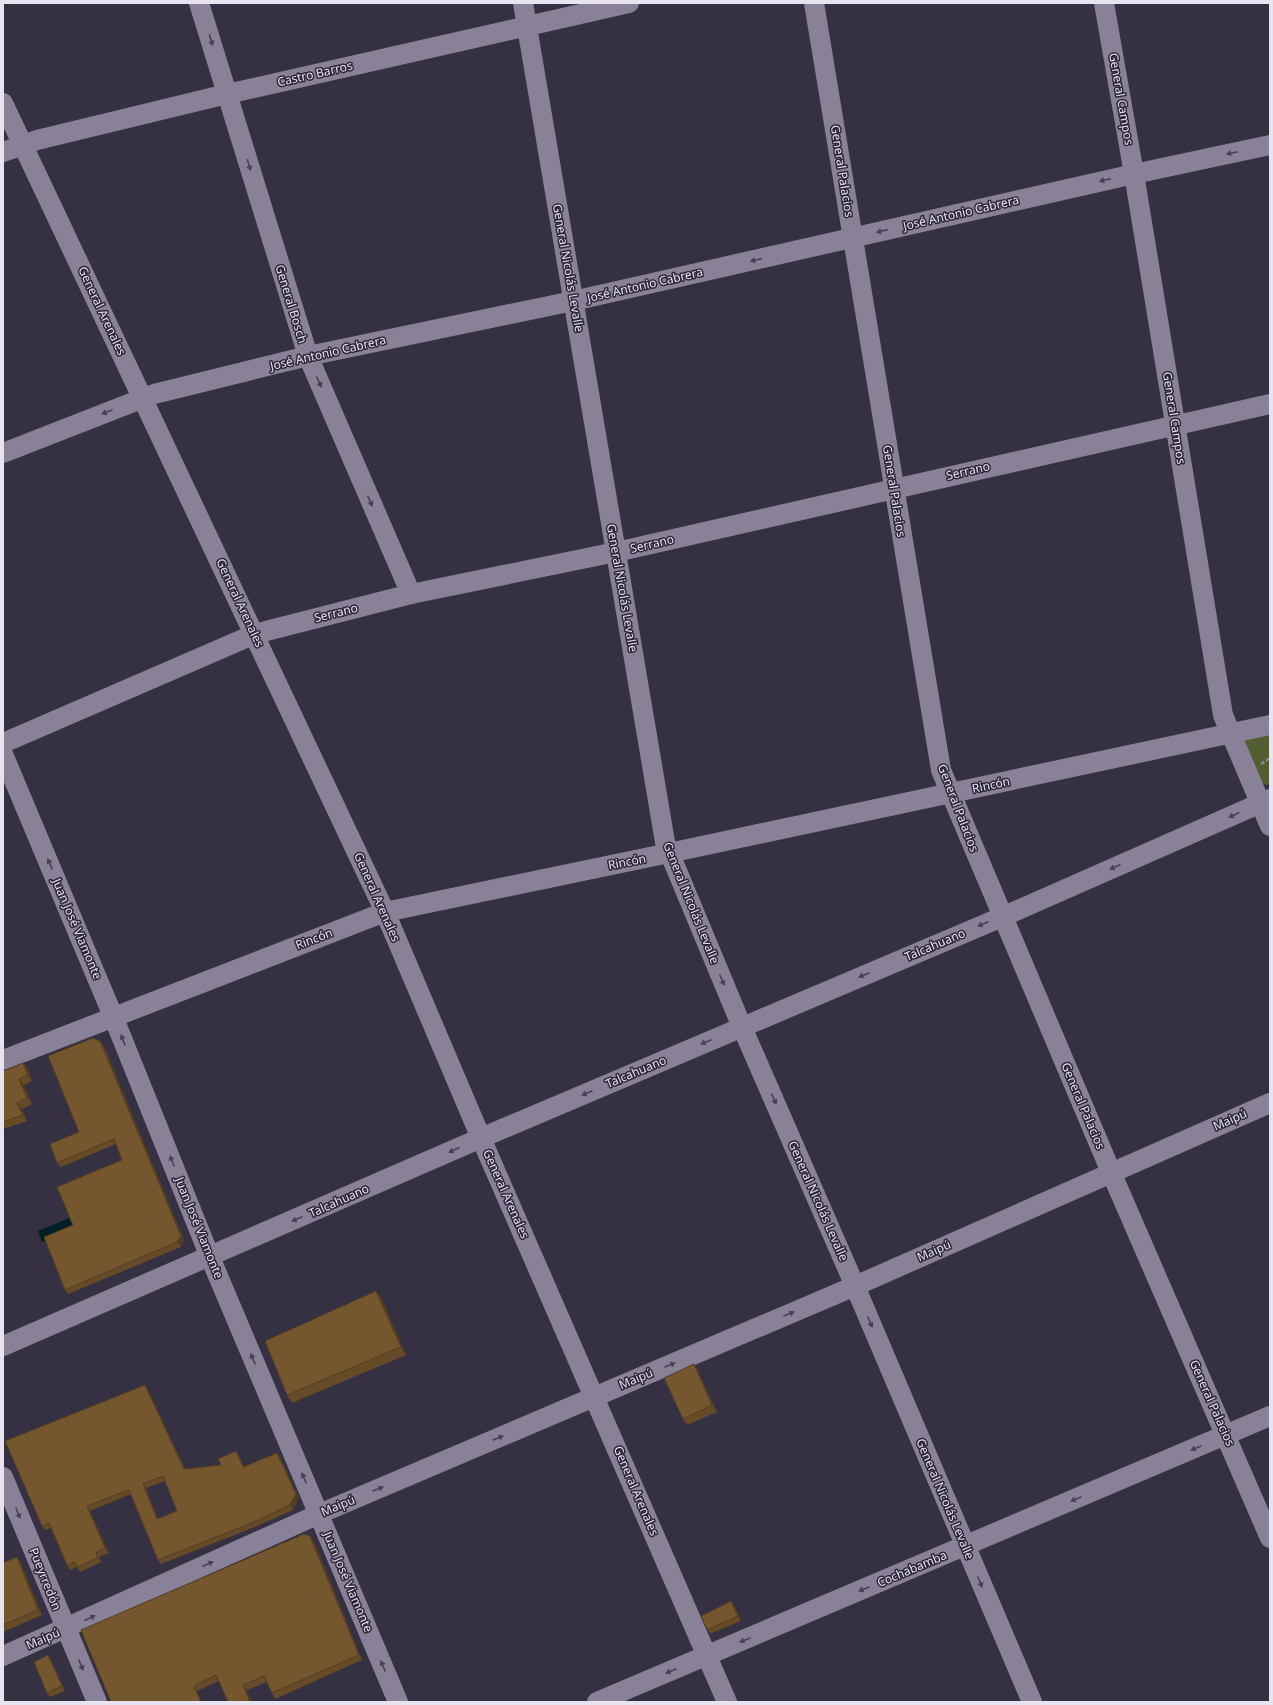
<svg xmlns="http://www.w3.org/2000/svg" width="1273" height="1705" font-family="'Noto Sans',sans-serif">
<rect width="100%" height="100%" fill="#363043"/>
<path fill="#525d30" d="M1270 731V784L1266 785 1260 781 1244 744 1247 737Z"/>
<path fill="#002025" d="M69 1218 74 1229 42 1242 38 1231Z"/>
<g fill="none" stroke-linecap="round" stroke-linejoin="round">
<path stroke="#908b9a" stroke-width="2.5" stroke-dasharray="4 2" stroke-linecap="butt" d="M1261 764 1270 758"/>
<g stroke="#888198" stroke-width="20">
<path d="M199 3 308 356 411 594"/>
<path d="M523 3 665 842 742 1027 855 1286 1032 1702"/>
<path d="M814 3 941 770 1111 1172 1270 1538"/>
<path d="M1104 3 1134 174 1223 715 1270 826"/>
<path d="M3 103 385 912 481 1138 727 1702"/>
<path d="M3 152 37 140 227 94 629 3"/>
<path d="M3 453 154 394 308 356 573 301 1134 174 1270 145"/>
<path d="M3 743 255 634 270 630 411 594 616 552 1270 404"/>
<path d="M3 754 113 1016 210 1257 398 1702"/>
<path d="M3 1060 385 912 669 853 1270 725"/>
<path d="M3 1346 481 1138 1002 917 1270 799"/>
<path d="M3 1477 97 1702"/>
<path d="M3 1656 319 1514 855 1286 1270 1103"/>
<path d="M597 1702 1270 1416"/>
</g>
</g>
<g fill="#654b28" fill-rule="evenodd">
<path d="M100 1041 104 1046 184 1240 181 1247 68 1294 65 1290 73 1225 122 1160 116 1144 61 1167 57 1163 79 1132Z"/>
<path d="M23 1063 28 1069 32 1081 24 1085 32 1104 22 1109 27 1121 3 1129V1071Z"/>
<path d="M382 1299 406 1355 292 1403 287 1395Z"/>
<path d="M694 1364 698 1371 717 1412 687 1425 683 1419Z"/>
<path d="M145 1385 148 1390 185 1469 221 1465 239 1456 244 1467 277 1453 280 1457 299 1498 293 1510 262 1524 161 1564 158 1560 131 1494 90 1511 109 1553 99 1557 101 1562 80 1572 77 1567 70 1570 67 1565 51 1528 45 1530 42 1526ZM165 1481 177 1511 158 1519 146 1488Z"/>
<path d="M314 1541 362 1660 275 1699 272 1693 267 1682 247 1690 219 1681 197 1691 111 1702Z"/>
<path d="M17 1557 21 1563 42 1615 3 1632V1563Z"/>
<path d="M734 1605 741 1621 712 1633 709 1632 706 1628Z"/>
<path d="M51 1660 65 1691 50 1697 47 1693Z"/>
</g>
<g fill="#523d21">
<path d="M100 1041 104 1046 184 1240 181 1247 177 1242Z"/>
<path d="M23 1063 28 1069 32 1081 28 1075Z"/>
<path d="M19 1079 24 1085 32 1104 27 1098Z"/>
<path d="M17 1103 22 1109 27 1121 23 1115Z"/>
<path d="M376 1291 382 1299 406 1355 401 1347Z"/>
<path d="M694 1364 698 1371 717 1412 712 1405Z"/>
<path d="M145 1385 148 1390 187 1474 184 1469Z"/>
<path d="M236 1451 239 1456 246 1472 243 1467Z"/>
<path d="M277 1453 280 1457 299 1498 293 1510 290 1505Z"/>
<path d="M143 1484 146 1488 160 1524 157 1519Z"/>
<path d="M87 1506 90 1511 109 1553 105 1548Z"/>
<path d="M310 1536 314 1541 362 1660 359 1655Z"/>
<path d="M17 1557 21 1563 42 1615 38 1610Z"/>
<path d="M731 1601 734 1605 741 1621 738 1616Z"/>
<path d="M48 1655 51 1660 65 1691 62 1686Z"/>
<path d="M243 1685 247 1690 252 1702H250Z"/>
<path d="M194 1686 197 1691 202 1702H201Z"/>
</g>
<g fill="#75572f" stroke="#523d21" fill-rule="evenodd">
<path d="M93 1038 100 1041 181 1236 177 1242 65 1290 44 1237 73 1225 57 1187 122 1160 114 1139 57 1163 50 1144 79 1132 48 1056Z"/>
<path d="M23 1063 28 1075 19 1079 27 1098 17 1103 23 1115 3 1122V1071Z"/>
<path d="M376 1291 401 1347 287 1395 265 1341Z"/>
<path d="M694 1364 712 1405 683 1419 664 1378Z"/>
<path d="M145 1385 184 1469 221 1465 218 1459 236 1451 243 1467 277 1453 296 1494 290 1505 259 1520 158 1560 129 1490 87 1506 105 1548 96 1553 98 1558 77 1567 75 1562 67 1565 49 1523 42 1526 5 1441ZM163 1476 177 1511 157 1519 143 1484Z"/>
<path d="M304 1534 310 1536 359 1655 272 1693 264 1676 243 1685 250 1702H228L216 1675 194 1686 201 1702H111L81 1630Z"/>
<path d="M17 1557 38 1610 3 1625V1563Z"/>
<path d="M731 1601 738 1616 709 1629 706 1628 701 1616Z"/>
<path d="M48 1655 62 1686 47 1693 34 1662Z"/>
</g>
<defs><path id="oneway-solid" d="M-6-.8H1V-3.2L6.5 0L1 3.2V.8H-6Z"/></defs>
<g fill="#484155">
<use href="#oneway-solid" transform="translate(211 40) rotate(73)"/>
<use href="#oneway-solid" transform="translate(1232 153) rotate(168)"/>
<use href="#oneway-solid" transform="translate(249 165) rotate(73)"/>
<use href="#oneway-solid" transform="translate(1105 180) rotate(167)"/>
<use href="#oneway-solid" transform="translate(882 231) rotate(167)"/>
<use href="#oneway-solid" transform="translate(756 260) rotate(167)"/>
<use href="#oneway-solid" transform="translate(319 382) rotate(66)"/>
<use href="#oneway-solid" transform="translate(107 412) rotate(159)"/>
<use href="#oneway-solid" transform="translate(370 501) rotate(66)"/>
<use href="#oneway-solid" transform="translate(1234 815) rotate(156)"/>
<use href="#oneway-solid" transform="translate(50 864) rotate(-113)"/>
<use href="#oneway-solid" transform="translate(1115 867) rotate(156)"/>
<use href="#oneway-solid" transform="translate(983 924) rotate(157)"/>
<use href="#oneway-solid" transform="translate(864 975) rotate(157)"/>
<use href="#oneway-solid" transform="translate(722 980) rotate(67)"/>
<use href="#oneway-solid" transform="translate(123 1040) rotate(-112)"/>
<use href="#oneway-solid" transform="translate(706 1042) rotate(157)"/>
<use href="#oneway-solid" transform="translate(587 1093) rotate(157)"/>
<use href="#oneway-solid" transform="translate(774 1099) rotate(66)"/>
<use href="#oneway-solid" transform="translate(454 1150) rotate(156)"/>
<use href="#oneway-solid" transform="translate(172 1161) rotate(-112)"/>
<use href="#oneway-solid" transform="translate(297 1219) rotate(156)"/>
<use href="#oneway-solid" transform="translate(789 1314) rotate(-23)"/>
<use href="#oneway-solid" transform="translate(870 1322) rotate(67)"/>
<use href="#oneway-solid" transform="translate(253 1359) rotate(-113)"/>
<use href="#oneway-solid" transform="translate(670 1365) rotate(-23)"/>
<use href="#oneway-solid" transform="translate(498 1438) rotate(-23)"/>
<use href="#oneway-solid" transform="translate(1196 1448) rotate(157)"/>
<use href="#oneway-solid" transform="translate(304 1478) rotate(-113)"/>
<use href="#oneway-solid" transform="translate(378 1489) rotate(-23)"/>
<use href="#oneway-solid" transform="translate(1076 1499) rotate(157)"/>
<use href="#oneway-solid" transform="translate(18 1513) rotate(68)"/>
<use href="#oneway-solid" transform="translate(208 1564) rotate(-24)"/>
<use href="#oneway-solid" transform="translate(980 1582) rotate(67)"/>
<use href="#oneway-solid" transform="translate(864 1589) rotate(157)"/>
<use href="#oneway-solid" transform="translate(90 1618) rotate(-24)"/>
<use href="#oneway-solid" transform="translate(745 1640) rotate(157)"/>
<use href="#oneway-solid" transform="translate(81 1665) rotate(67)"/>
<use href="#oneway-solid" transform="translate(383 1666) rotate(-113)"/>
<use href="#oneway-solid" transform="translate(671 1671) rotate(157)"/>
</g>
<g text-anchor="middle" stroke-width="3" stroke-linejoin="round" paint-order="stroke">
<g font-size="12" fill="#e7e3ef" stroke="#2c2638">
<text transform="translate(315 74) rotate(-13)" y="4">Castro Barros</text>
<text transform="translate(1121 99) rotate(80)" y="4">General Campos</text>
<text transform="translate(842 171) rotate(81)" y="4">General Palacios</text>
<text transform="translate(961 213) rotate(-13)" y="4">José Antonio Cabrera</text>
<text transform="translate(568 268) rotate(80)" y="4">General Nicolás Levalle</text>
<text transform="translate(645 285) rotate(-13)" y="4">José Antonio Cabrera</text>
<text transform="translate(291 304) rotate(73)" y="4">General Bosch</text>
<text transform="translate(102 311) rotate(65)" y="4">General Arenales</text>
<text transform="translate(328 353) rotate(-13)" y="4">José Antonio Cabrera</text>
<text transform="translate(1174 418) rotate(81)" y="4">General Campos</text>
<text transform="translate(968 471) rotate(-13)" y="4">Serrano</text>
<text transform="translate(894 491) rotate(81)" y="4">General Palacios</text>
<text transform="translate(652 544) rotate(-13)" y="4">Serrano</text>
<text transform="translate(622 588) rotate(80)" y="4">General Nicolás Levalle</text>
<text transform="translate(240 603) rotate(65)" y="4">General Arenales</text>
<text transform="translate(336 613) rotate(-14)" y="4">Serrano</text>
<text transform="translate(991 785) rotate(-12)" y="4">Rincón</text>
<text transform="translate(958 808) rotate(69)" y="4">General Palacios</text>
<text transform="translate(627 862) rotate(-11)" y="4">Rincón</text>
<text transform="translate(377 897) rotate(66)" y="4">General Arenales</text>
<text transform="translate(691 903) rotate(68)" y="4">General Nicolás Levalle</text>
<text transform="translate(77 929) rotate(67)" y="4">Juan José Viamonte</text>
<text transform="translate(314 939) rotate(-21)" y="4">Rincón</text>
<text transform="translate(935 945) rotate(-23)" y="4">Talcahuano</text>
<text transform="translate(636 1072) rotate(-23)" y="4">Talcahuano</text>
<text transform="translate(1083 1106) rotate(67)" y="4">General Palacios</text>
<text transform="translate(1230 1120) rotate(-24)" y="4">Maipú</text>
<text transform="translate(506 1194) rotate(66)" y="4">General Arenales</text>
<text transform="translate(339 1201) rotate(-24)" y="4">Talcahuano</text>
<text transform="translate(818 1201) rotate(66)" y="4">General Nicolás Levalle</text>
<text transform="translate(199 1228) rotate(68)" y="4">Juan José Viamonte</text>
<text transform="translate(934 1251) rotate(-24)" y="4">Maipú</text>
<text transform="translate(636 1379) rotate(-23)" y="4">Maipú</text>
<text transform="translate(1212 1403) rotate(66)" y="4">General Palacios</text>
<text transform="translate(636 1491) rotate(67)" y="4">General Arenales</text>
<text transform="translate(945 1499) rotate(67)" y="4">General Nicolás Levalle</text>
<text transform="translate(338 1506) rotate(-23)" y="4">Maipú</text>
<text transform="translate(912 1569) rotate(-23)" y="4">Cochabamba</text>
<text transform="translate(45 1579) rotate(68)" y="4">Pueyrredón</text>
<text transform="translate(348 1582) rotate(67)" y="4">Juan José Viamonte</text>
<text transform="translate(43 1639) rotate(-24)" y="4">Maipú</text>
</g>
</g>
<rect width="1273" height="1705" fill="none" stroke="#e7e3ef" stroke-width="8"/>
</svg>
